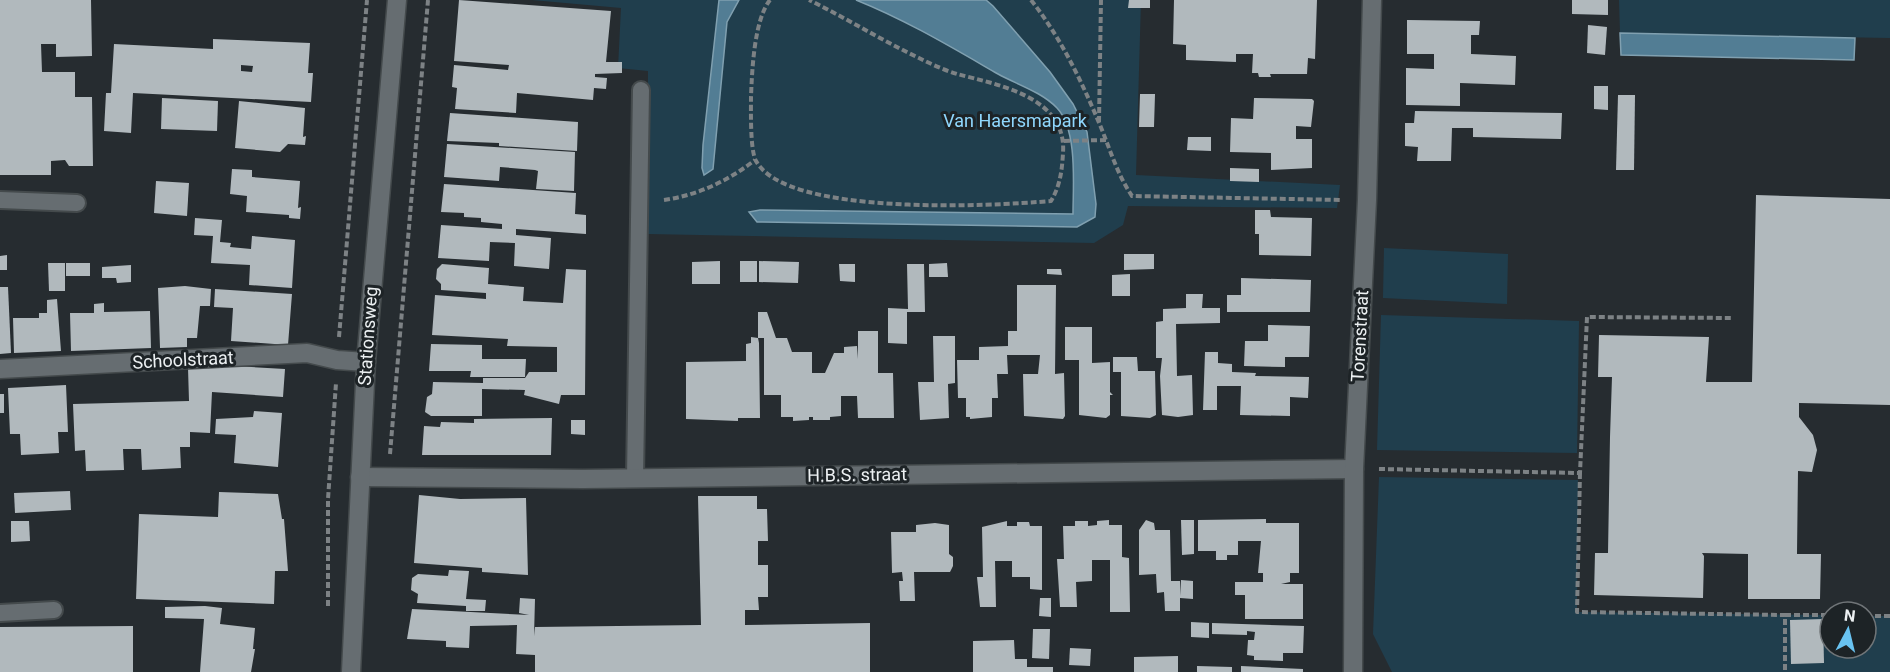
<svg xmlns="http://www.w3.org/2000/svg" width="1890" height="672" font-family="Roboto,sans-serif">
<rect width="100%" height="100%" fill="#262c30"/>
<g fill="#203e4d">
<path d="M532 0H1141L1136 175 1340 185 1337 208 1128 206 1123 225 1094 243 648 234V71L618 68 621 8Z"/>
<path d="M1619 0H1890V38L1620 33Z"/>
<path d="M1384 248 1508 254 1507 304 1383 298Z"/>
<path d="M1381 315 1579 321 1577 453 1377 450Z"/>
<path d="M1379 477 1578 480 1577 612 1830 615V648H1866V616H1890V672H1392L1373 634Z"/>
</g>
<g fill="#527d94" stroke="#80a0b0" stroke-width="1.5">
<path d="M719 0H739L727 22 713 169 704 175 702 168 703 145Z"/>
<path d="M856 0H986L993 6 1050 72 1073 104 1087 132 1096 204 1095 217 1077 227 757 222 749 212 760 210 1073 214C1073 186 1078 130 1057 108 1042 92 1016 84 998 74 951 47 906 20 856 0Z"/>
<path d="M1620 33 1855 38 1854 60 1621 55Z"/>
</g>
<g fill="#b1b9bd" fill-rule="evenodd">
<path d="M0 0H91L92 56 56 57V44H41L42 72H75V97H92L93 166H69L65 160 51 161V175H0Z"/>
<path d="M459 0 611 11 606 62H622V73L595 74V77L607 78 606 89 594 88 593 100 517 93 516 113 455 109 457 88 452 87 454 65 508 70 509 65 454 61Z"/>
<path d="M1129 0H1150V8H1128Z"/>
<path d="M1174 0H1317L1315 59 1308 58 1307 74H1270L1271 77H1259L1258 73H1252L1253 54H1236V62L1186 60V45L1173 44Z"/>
<path d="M1572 0H1608V15L1572 14Z"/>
<path d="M1407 20 1480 21 1479 35H1471V54L1516 56 1515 85 1460 83V106L1406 105V68L1434 69V54H1407Z"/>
<path d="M1588 25 1607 27 1605 55 1587 53Z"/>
<path d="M213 39 310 43 308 73H313L311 102 133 93 131 133 104 131 106 93H111L114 44 213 49ZM241 65 253 66 252 72 241 71Z"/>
<path d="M1594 86H1608V110L1594 109Z"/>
<path d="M1140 94H1155L1154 127H1139Z"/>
<path d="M1618 95H1635L1634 170H1616Z"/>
<path d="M162 98 218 101 217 131 161 129Z"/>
<path d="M1254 98 1312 99 1314 101 1311 127 1296 126V139H1312V168L1271 170V153L1230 152 1231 118 1253 119Z"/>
<path d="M239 101 305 108 303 137 306 136 305 145 288 144 280 152 235 148Z"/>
<path d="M1415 111 1562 113 1561 139 1473 137V128H1452L1451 161H1417L1418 147 1405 146V123H1414Z"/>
<path d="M450 113 578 122 577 151 499 146V143L447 141Z"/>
<path d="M1188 137H1211V151L1187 150Z"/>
<path d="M447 144 575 152 574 191 536 189 538 171 535 170 500 167 499 181 444 177Z"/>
<path d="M1230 168 1259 169V182L1230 181Z"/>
<path d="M232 169 252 170V177L300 181 298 208 301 207 300 219 289 218V215L246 212 247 196 230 194Z"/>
<path d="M156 181 189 183 187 216 154 213Z"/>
<path d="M444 184 576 193 575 214 586 215V234L516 229V235L551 238 549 269 514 266 515 243 490 242 489 261 438 258 441 225 502 229V224L481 222V218L464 217V213L441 212Z"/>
<path d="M1756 195 1890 199V405L1799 403V417L1813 435 1817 450 1812 472 1798 471 1797 554H1821L1820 599H1748V554L1702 553 1704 556 1703 598 1594 595 1595 553H1608L1610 437 1612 377H1598L1599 335 1709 337 1706 382H1752Z"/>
<path d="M1255 210H1270L1271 217 1312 218 1311 256 1259 255V234H1255Z"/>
<path d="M195 218 222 220 220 242 231 243 230 247 251 249 252 236 295 240 292 288 249 285 250 265 211 263 213 236 194 235Z"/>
<path d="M1124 254H1154V269L1124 270Z"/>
<path d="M7 255V270H0V256Z"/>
<path d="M720 261V284H692V262Z"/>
<rect x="740" y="261" width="17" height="21"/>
<path d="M759 261 799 262 798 283 759 282Z"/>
<path d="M48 263H65V291H49Z"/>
<rect x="66" y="263" width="24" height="13"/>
<path d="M947 263 948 277H929V264Z"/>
<path d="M442 264 489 268 488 284 524 287 523 301 563 303 566 269 586 270 585 395H561L559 404 524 395 525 390 482 389V416H431L425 412 427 397 432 394 433 382 483 383V378H525L529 372H557V347L507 346 508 339 432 335 435 295 486 299V293L441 290V284L436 279 437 269Z"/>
<path d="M839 264H855V282L840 281Z"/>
<path d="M907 264H924L925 312H907V344L888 343V308L908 309Z"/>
<path d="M131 265V282L117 283 116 278H102V267Z"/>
<path d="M1047 269H1061L1062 275 1047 274Z"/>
<path d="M1130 274V296H1112V275Z"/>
<path d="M1241 278 1311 280 1310 312H1227V295H1241Z"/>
<path d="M1017 285H1056L1055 374 1064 373 1065 416 1063 419 1024 416 1023 374H1038L1040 355H1007L1008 374H997L998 398H992V417L970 419V417H966V398H958L957 360H979V347L1008 346V331H1017Z"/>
<path d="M185 286 211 289 210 306H200L197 338H187V347L160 348 158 288Z"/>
<path d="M0 287H8L11 353 0 354Z"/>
<path d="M215 289 292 294 288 345 231 341 233 308 214 307Z"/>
<path d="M1186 294H1203L1202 308H1220V323L1176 324 1177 376 1192 375 1193 415 1178 417 1162 415 1160 376 1162 358H1156V322L1163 321V309L1186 308Z"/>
<path d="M57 299 61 351 14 353 13 318H39V313H47V300Z"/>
<path d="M104 303V312L150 311 151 348 71 351 70 313H94V304Z"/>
<path d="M758 312H767L776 338H787L792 352H812V373H825L834 353H844V347L857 346 858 359V331H878V373H893L894 418H858L857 396H841V416L830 417V420H813V417H809V420L793 421V417H781V395H764V338H758Z"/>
<path d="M1268 325 1310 326 1309 357H1285V367L1244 366 1245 341H1268Z"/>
<path d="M1065 327H1092V363L1110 362V392L1113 395H1110V415L1106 418 1079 415V360H1065Z"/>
<path d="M933 336H955V383L948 384 949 418 920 420 918 382H934Z"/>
<path d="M751 337 758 338 759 343 760 418H738V421L686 419V362L746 361V344L751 343Z"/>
<path d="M431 344 482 345V359H526L525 377H470L471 371H429Z"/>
<path d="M1205 352H1218V363L1232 364V372L1256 373 1255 376 1309 377 1308 398 1290 397V416L1240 415 1241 386H1217V410H1203Z"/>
<path d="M1113 357H1137L1138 371H1155L1156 415 1150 418 1121 416V372H1113Z"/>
<path d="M234 366 285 369 283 397 212 392 210 433 190 432V447H180L181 468 142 470 141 449H123L124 470 86 471 85 450 75 451 73 404 189 401 188 368Z"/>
<path d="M66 385 68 432H58L59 453 21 455 20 434H10L8 388Z"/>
<rect x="0" y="394" width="4" height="19"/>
<path d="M254 411 282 413 278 467 234 463 236 435 215 434 216 419 253 417Z"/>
<path d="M552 418 551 455H422L424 426 440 427 441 422 474 423V419Z"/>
<path d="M571 420H585V435L571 434Z"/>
<path d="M70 491 71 510 15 513 14 493Z"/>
<path d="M219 492 278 494 282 519H284L288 571H275L274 604 136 599 139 514 218 517Z"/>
<path d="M419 495 460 499 526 498 528 575 482 572V568L414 563Z"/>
<path d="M698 496H757V509H767L768 541H758V565H768V597H758L759 610H745V625L870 623V672H535V655L516 654 517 625 470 626 469 648 446 647V641L407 639 412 609 529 615 519 613 520 598 535 599 534 636 535 627 701 625Z"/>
<path d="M1266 519V523H1299V573H1290V582L1281 584H1303V619H1245V595H1235V582H1263V573H1258L1261 541H1238V555H1227V560H1216V551H1198V520Z"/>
<path d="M1109 520V525H1122V557L1129 558 1130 612H1110V560H1092V581L1076 582 1077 607H1060L1057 559H1064L1063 526H1075V521H1088V526L1097 525V521Z"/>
<path d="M1146 520 1154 523 1155 530H1170L1171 581H1180V596L1181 580 1193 581V599L1180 598V611H1165L1164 592 1157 593 1156 574 1139 575V530Z"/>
<path d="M1181 520H1194V554L1182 555Z"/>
<path d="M11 521H29L30 541 11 542Z"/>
<path d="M1007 521V526H1017V522H1029L1030 526H1042V590L1030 589V577H1012V561H995L996 607H980L977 577H983L982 527Z"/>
<path d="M935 523 949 525V554L953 557V566L950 572H914L915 601H900L899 581H903L902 572 892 573 891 532H916V525Z"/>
<path d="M449 570 469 571 466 599 486 600 485 611H466V606L417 603 418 594 411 590 412 578 418 574 448 576Z"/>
<path d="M1040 598H1051V617L1039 616Z"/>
<path d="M205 606 222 608 220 624 255 628 253 649H255L251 672H200L204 619 165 618V607Z"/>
<path d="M1823 619 1824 663 1791 664 1790 620Z"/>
<path d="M1191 622 1209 623V638L1191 637Z"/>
<path d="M1212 623 1304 626 1303 653H1283V661L1254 660V656L1247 655 1248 640H1254L1255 632 1247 631V635L1212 634Z"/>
<path d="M133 626V672H0V627Z"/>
<path d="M1033 629H1050L1049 659 1032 658Z"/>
<path d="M1014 640 1015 659H1027V667H1053V672H973V641Z"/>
<path d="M1070 648 1091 649 1090 666 1069 665Z"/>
<path d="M1178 656V672H1134V657Z"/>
<path d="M1197 666 1232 667V672H1197Z"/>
<path d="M1241 666 1303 669V672H1241Z"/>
</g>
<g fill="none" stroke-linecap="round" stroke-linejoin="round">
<g stroke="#444a4c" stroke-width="20">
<g id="lane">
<path d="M0 200 77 203"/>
<path d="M635 478 641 90"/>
<path d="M0 613 54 610"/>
</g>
</g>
<g stroke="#444a4c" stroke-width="21">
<g id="street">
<path d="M0 369 307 353 337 360 366 362"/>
<path d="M360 477 583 479 1354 469"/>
<path d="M1353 672 1354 469 1367 200 1372 0"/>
</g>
</g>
<g stroke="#444a4c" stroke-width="21">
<path id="secondary" d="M351 672 366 362 397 0"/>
</g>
<g stroke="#7d8285" stroke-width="4" stroke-dasharray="6 3" stroke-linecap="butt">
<path d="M770 0C754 20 752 71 751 97 751 111 750 150 756 161 787 217 992 206 1051 201 1060 186 1062 171 1063 153 1067 97 999 85 957 74 944 70 931 64 919 58 881 40 846 18 809 0"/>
<path d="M1031 0C1061 38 1081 80 1100 125 1110 149 1117 174 1132 196L1342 200"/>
<path d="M1099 122 1101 0"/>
<path d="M1064 141 1106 140"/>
<path d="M664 200C698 195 728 181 755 160"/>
<path d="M339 337 367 0"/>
<path d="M390 454 428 0"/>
<path d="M1379 469 1580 473 1587 317 1732 318"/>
<path d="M1580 473 1577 612 1785 615V672"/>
<path d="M328 606V499L336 383"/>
<path d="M1785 615H1830"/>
<path d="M1866 616H1890"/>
</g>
<use href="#lane" stroke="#666d71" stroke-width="16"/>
<use href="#street" stroke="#666d71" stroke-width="18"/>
<use href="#secondary" stroke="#666d71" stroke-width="18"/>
</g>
<g text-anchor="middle" stroke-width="6" stroke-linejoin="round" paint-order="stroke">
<g font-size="18" fill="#8fd7fd" stroke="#1d2326">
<text x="1015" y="127">Van Haersmapark</text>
</g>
<g font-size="18" fill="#ecf0f2" stroke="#1d2326">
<text transform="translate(368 336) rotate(-86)" y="6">Stationsweg</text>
<text transform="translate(1360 336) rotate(-87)" y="6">Torenstraat</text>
<text transform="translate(183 360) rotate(-3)" y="6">Schoolstraat</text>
<text transform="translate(857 475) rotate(-1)" y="6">H.B.S. straat</text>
</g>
</g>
<g transform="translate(1848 630) rotate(7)"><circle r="28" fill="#1d2326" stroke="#707578" stroke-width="1.5"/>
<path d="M0-4.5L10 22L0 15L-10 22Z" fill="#69c3f1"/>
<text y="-9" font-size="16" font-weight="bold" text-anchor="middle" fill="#ecf0f2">N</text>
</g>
</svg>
